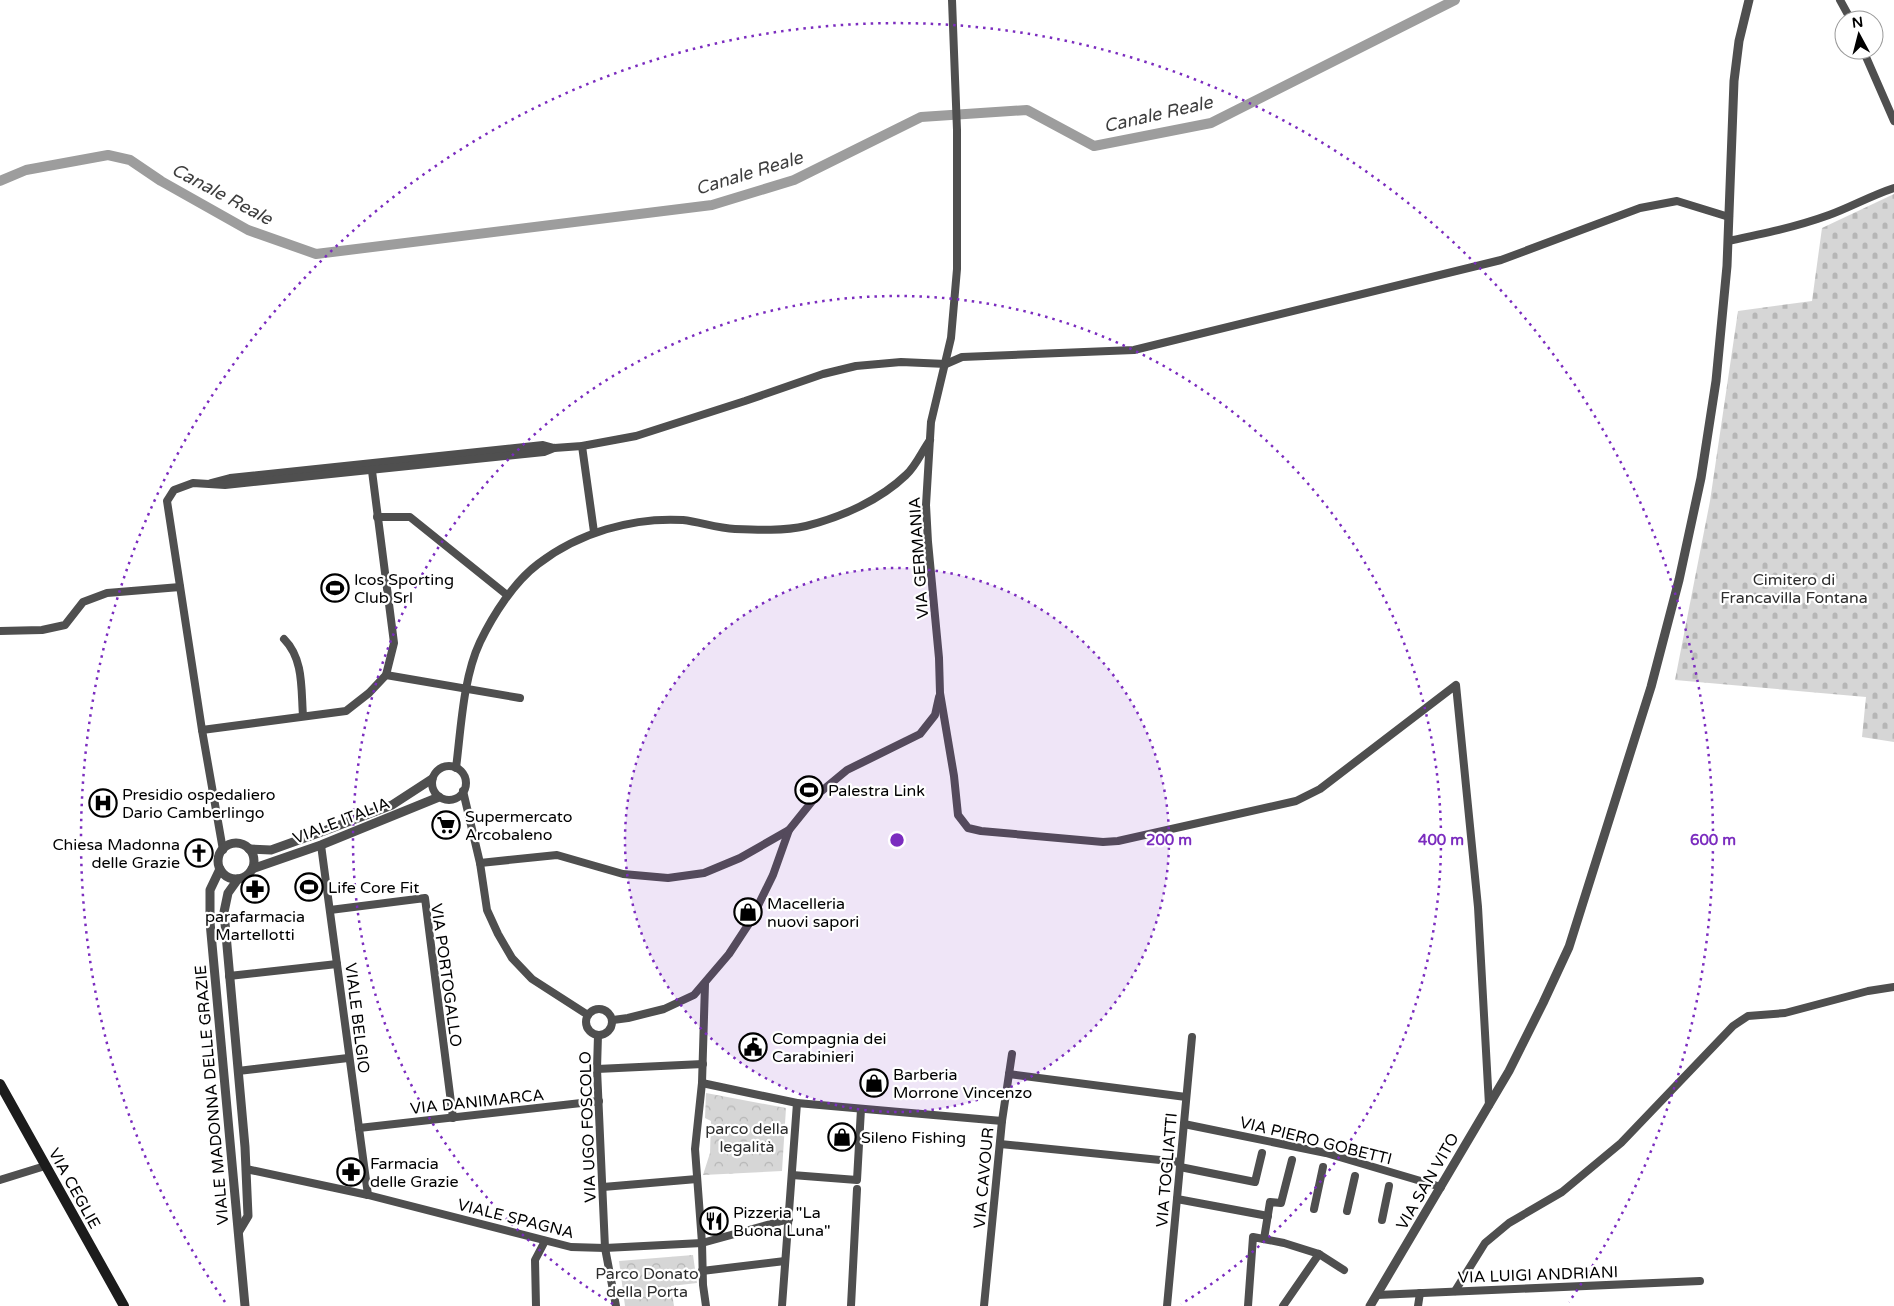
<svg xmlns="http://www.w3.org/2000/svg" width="1894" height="1306" font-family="'Varela Round',sans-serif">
<defs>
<pattern id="forest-crowns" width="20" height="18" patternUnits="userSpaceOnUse" patternTransform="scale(1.25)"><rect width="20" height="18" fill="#d6d6d6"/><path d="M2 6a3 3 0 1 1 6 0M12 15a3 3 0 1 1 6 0" fill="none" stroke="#b6b6b6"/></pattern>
<pattern id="cemetery-stones" width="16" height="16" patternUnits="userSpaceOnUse" patternTransform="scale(1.25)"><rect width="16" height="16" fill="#d6d6d6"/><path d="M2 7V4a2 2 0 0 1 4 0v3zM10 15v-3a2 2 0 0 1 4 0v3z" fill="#b6b6b6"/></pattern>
</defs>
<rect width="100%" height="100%" fill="#fff"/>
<g fill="url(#forest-crowns)">
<path d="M706 1093 786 1108 782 1171 703 1175 710 1153 711 1121 705 1118Z"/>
<path d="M693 1255 697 1283 671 1286 674 1306H625L619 1261Z"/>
</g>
<path fill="url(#cemetery-stones)" d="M1894 194V742L1862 737 1866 697 1675 680 1710 501 1738 311 1812 301 1822 228Z"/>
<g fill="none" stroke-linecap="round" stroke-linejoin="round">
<path stroke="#9d9d9d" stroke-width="10" d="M0 181 26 170 108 155 130 160 161 181 248 230 316 254 712 205 794 180 921 117 1027 110 1094 146 1211 123 1455 0"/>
<g stroke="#4f4f4f" stroke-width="8">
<path d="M952 0 957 130V269L951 338 931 422 926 505 928 542 939 658 940 693 954 776 958 815 968 828 981 831 1103 842 1118 841 1296 801 1320 789 1456 685 1478 907 1489 1105"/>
<path d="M1840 0 1851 20"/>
<path d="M1863 50 1894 121"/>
<path d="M1728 241C1762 234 1796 227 1829 215 1851 207 1872 195 1894 188"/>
<path d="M582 446 594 532"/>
<path d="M211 483 230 478 543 445 554 448 582 446 636 436 745 401 823 374 856 366 901 362 946 364 962 357 1134 350 1501 260 1640 208 1677 201 1729 217"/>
<path d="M377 517H410L507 595"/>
<path d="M0 631 42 630 65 625 83 602 107 593 180 587"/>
<path d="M284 639C304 659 301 690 303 716"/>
<path d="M386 675 520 698"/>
<path d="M202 730 346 711 369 693 386 675 394 643 372 471"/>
<circle cx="449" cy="783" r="17"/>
<path d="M456 768C461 729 463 678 480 642 493 615 514 582 538 564 578 533 632 517 683 520 700 522 717 528 735 529 758 530 784 531 806 526 842 517 880 500 906 475 916 466 922 451 930 440"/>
<path d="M463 791 480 863 487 910 498 934 512 958 532 979 588 1015"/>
<path d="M321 845 368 1195"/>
<path d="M223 850 202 730 167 501 174 490 193 483 225 485 544 452 554 448"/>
<path d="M480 863 557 855 623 874 668 878 704 873 740 858 789 830"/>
<path d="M330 910 425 898 453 1118"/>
<path d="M229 976 337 964"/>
<path d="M705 984 702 1083 695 1149 702 1243 703 1285 706 1306"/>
<circle cx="599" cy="1022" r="13"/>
<path d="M613 1020 628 1018 664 1009 694 995 729 954 750 922 773 875 789 830 818 794 847 770 920 734 935 715 939 697"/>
<path d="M598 1035 597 1069 605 1248 616 1306"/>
<path d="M597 1069 703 1064"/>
<path d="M238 1071 348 1058"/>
<path d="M1009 1074 1186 1097"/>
<path d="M702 1083 797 1103 1002 1121"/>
<path d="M1184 1124 1326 1153 1441 1187"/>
<path d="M359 1128 599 1101"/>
<path d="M1000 1144 1180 1162"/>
<path d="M1180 1167 1255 1182 1262 1153"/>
<path d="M246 1169 368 1195 571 1247 605 1248 702 1243 789 1219"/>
<path d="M792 1175 857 1180 861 1109"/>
<path d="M0 1180 45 1166"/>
<path d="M603 1187 697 1179"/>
<path d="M1177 1199 1268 1216"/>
<path d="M1314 1209 1323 1167"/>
<path d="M1347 1211 1355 1176"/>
<path d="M1382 1220 1389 1186"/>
<path d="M1264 1239 1270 1202 1281 1203 1292 1160"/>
<path d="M1319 1254 1344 1270"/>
<path d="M702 1271 785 1261"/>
<path d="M1455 1291 1485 1243 1509 1223 1562 1192 1621 1143 1733 1026 1748 1016 1785 1013 1868 991 1894 987"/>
<path d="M1377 1295 1700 1281"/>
<path d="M536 1306 535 1260 545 1241"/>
<path d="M782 1306 797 1103"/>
<path d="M851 1306 857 1189"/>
<path d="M984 1306 1002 1121 1012 1054"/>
<path d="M1167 1306 1192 1037"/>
<path d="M1248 1306 1253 1237 1284 1243 1319 1254 1283 1306"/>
<path d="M1418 1306 1420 1293"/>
</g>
<g stroke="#4f4f4f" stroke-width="9">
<circle cx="236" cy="861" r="18"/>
<path d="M249 849 271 850 324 831 392 805 432 779"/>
<path d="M220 869 210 890V922L245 1306"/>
<path d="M252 869 321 845 439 797"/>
<path d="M238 879 228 893 224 912 245 1147 248 1216 239 1231"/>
<path d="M1370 1306 1509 1071 1543 1003 1569 947 1651 687 1679 580 1701 478 1716 381 1727 266 1734 81 1739 41 1749 0"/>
</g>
<path stroke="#1c1c1c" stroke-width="10" d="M0 1084 124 1306"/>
</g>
<circle cx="897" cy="840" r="272" fill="#7b2cbf" fill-opacity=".12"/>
<g fill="none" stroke="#7b2cbf" stroke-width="2.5" stroke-dasharray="2.5 5">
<circle cx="897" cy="840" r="272"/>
<path d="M613 1304A544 544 0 1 1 1181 1304"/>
<path d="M225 1302A816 816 0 1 1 1569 1302"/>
</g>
<defs>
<g id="stadium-ring" transform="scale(1.4375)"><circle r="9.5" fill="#fff" stroke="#000" stroke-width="1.5"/><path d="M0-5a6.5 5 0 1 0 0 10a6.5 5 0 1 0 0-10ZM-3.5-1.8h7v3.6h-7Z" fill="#000"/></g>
<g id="hospital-ring" transform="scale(1.4375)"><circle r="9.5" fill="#fff" stroke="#000" stroke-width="1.5"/><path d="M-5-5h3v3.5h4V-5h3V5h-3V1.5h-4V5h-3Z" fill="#000"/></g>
<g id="supermarket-ring" transform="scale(1.4375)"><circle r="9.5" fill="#fff" stroke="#000" stroke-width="1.5"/><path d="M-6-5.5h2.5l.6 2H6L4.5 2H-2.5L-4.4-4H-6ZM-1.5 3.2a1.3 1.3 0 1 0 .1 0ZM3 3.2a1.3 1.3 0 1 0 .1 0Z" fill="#000"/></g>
<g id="church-ring" transform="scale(1.4375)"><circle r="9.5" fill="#fff" stroke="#000" stroke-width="1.5"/><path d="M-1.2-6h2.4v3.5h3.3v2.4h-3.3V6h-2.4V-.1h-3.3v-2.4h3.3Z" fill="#000"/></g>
<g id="pharmacy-ring" transform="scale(1.4375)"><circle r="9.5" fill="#fff" stroke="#000" stroke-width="1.5"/><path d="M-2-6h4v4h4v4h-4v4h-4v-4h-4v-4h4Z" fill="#000"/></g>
<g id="shop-ring" transform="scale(1.4375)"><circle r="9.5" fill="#fff" stroke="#000" stroke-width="1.5"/><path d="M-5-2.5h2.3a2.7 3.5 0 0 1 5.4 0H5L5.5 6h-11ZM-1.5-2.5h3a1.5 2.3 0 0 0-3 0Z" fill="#000"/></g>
<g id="civic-ring" transform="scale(1.4375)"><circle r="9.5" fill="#fff" stroke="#000" stroke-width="1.5"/><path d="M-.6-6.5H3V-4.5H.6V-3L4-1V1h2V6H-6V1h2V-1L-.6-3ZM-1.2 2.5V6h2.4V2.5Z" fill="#000"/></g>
<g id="restaurant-ring" transform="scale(1.4375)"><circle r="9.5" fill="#fff" stroke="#000" stroke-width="1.5"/><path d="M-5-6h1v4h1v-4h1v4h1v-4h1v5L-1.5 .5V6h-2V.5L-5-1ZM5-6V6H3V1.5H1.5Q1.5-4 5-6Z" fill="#000"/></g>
</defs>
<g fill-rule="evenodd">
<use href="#stadium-ring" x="335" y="588"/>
<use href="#stadium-ring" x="809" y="790"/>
<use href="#hospital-ring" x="103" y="803"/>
<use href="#supermarket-ring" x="446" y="825"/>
<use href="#church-ring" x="199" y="853"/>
<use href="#stadium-ring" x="309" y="887"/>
<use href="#pharmacy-ring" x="255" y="889"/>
<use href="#shop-ring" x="748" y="912"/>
<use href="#civic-ring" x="753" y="1047"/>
<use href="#shop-ring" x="874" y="1083"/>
<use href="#shop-ring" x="842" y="1137"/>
<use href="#pharmacy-ring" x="351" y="1172"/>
<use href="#restaurant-ring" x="714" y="1221"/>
</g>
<g text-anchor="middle" stroke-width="4.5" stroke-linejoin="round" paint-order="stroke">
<g font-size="16" fill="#000" stroke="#fff">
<text transform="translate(918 558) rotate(-94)" y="6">VIA GERMANIA</text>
<text transform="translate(341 820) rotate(-21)" y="6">VIALE ITALIA</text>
<text transform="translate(447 975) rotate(82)" y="6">VIA PORTOGALLO</text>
<text transform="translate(358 1018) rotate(83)" y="6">VIALE BELGIO</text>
<text transform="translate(211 1095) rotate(-95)" y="6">VIALE MADONNA DELLE GRAZIE</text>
<text transform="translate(477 1101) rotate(-6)" y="6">VIA DANIMARCA</text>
<text transform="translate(587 1127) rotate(-92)" y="6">VIA UGO FOSCOLO</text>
<text transform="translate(1316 1140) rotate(14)" y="6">VIA PIERO GOBETTI</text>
<text transform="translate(1166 1170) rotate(-85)" y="6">VIA TOGLIATTI</text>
<text transform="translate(983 1178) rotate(-85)" y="6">VIA CAVOUR</text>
<text transform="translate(1427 1181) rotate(-60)" y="6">VIA SAN VITO</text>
<text transform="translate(75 1188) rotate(61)" y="6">VIA CEGLIE</text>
<text transform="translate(516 1218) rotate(14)" y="6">VIALE SPAGNA</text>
<text transform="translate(1538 1274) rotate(-2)" y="6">VIA LUIGI ANDRIANI</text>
</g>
<g font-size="16" fill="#000" stroke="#fff" text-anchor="start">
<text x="354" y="585">Icos Sporting<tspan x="354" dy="18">Club Srl</tspan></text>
<text x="828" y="796">Palestra Link</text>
<text x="122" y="800">Presidio ospedaliero<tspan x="122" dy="18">Dario Camberlingo</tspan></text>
<text x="465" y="822">Supermercato<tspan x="465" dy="18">Arcobaleno</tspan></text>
<text x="180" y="850" text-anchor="end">Chiesa Madonna<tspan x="180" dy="18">delle Grazie</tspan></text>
<text x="328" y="893">Life Core Fit</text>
<text x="767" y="909">Macelleria<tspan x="767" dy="18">nuovi sapori</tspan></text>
<text x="255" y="922" text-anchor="middle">parafarmacia<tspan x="255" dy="18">Martellotti</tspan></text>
<text x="772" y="1044">Compagnia dei<tspan x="772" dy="18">Carabinieri</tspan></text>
<text x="893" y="1080">Barberia<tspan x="893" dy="18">Morrone Vincenzo</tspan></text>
<text x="861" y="1143">Sileno Fishing</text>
<text x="370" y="1169">Farmacia<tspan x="370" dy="18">delle Grazie</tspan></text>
<text x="733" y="1218">Pizzeria "La<tspan x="733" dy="18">Buona Luna"</tspan></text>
</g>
<g font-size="16" fill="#2d2d2d" stroke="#fff">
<text x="1794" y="585">Cimitero di<tspan x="1794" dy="18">Francavilla Fontana</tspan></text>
<text x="747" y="1134">parco della<tspan x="747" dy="18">legalità</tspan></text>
<text x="647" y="1279">Parco Donato<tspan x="647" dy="18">della Porta</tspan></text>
</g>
<g font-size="18" font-style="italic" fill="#3e3e3e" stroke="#fff">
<text transform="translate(1158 114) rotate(-13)" y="6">Canale Reale</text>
<text transform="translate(749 173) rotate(-17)" y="6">Canale Reale</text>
<text transform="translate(222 194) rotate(28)" y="6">Canale Reale</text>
</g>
</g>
<circle cx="897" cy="840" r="8" fill="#7b2cbf" stroke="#fff" stroke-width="2.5"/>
<g font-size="15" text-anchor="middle" font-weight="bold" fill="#7b2cbf" stroke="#fff" stroke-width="4.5" stroke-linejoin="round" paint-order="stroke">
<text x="1169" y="845">200 m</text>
<text x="1441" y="845">400 m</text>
<text x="1713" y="845">600 m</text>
</g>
<g transform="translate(1859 35) rotate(353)"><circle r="24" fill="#ffffff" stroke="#999999"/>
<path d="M0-4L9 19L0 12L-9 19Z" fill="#000000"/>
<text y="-8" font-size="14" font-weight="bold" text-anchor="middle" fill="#000000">N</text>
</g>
</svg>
